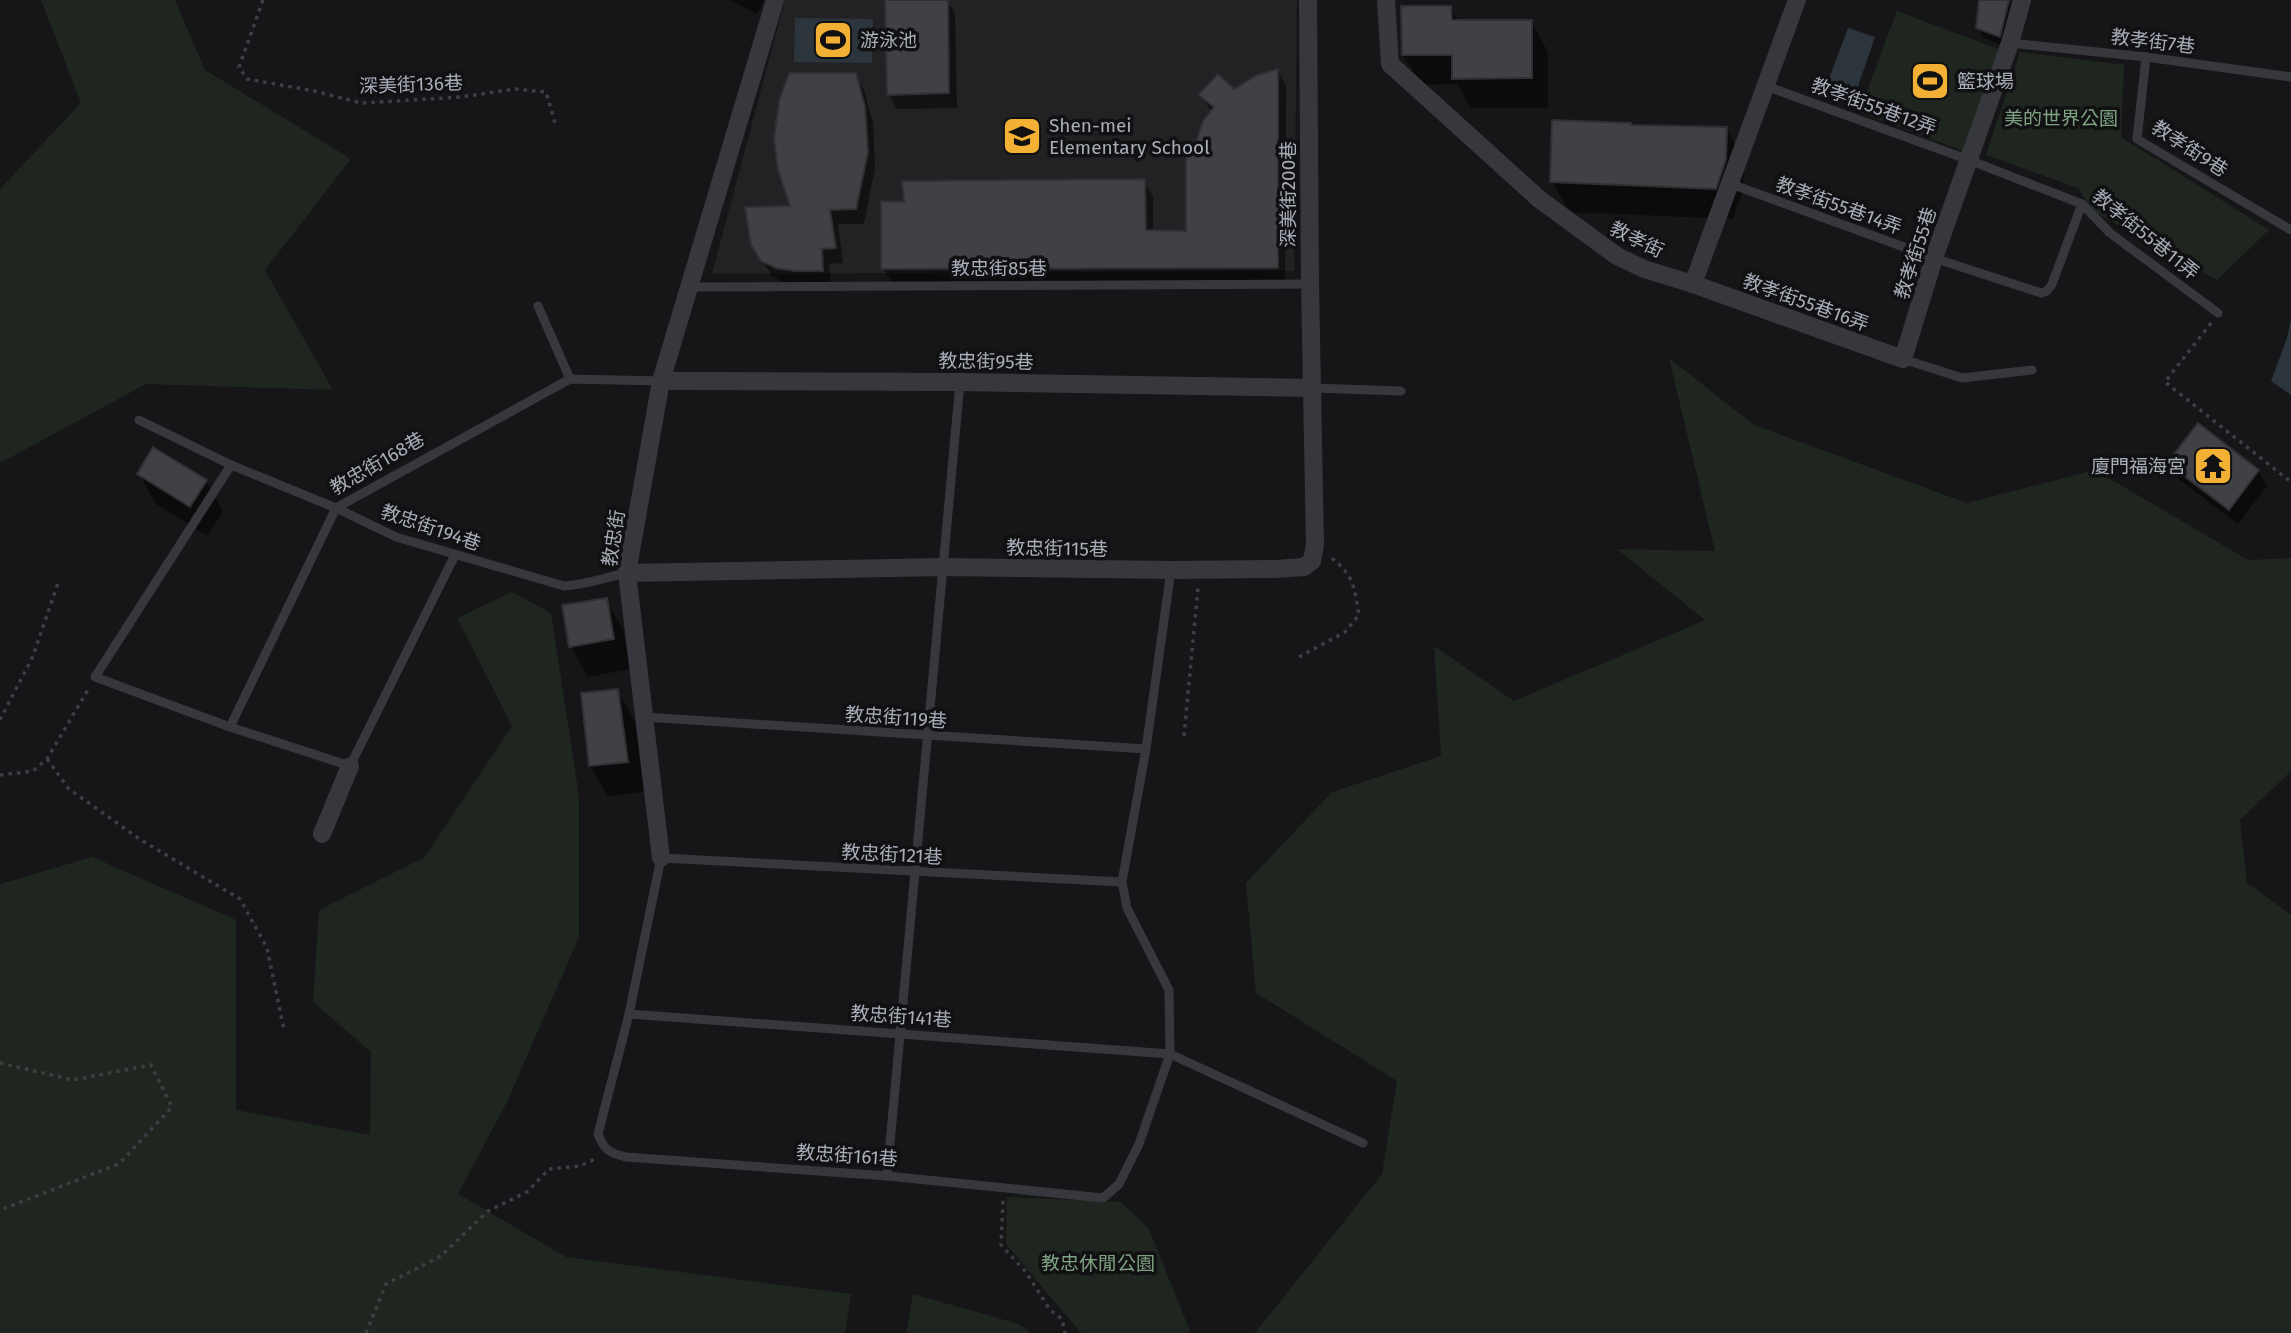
<svg xmlns="http://www.w3.org/2000/svg" width="2291" height="1333" font-family="'Fira Sans','Noto Sans TC',sans-serif">
<rect width="100%" height="100%" fill="#161618"/>
<path fill="#222225" d="M785 0H1297L1294 271 712 274Z"/>
<g fill="#1e261f">
<path d="M41 0H175L205 70 351 159 265 270 333 390 146 384 0 463V189L81 103Z"/>
<path d="M1897 11 2001 50 1963 151 1859 112Z"/>
<path d="M2020 52 2124 65 2121 137 2269 230 2217 280 2093 211 2078 188 1986 155Z"/>
<path d="M1669 358 1754 425 1967 503 2095 470 2248 560 2291 558V771L2240 820 2247 883 2291 915V1333H1255L1382 1174 1397 1081 1256 993 1246 883 1332 792 1441 756 1434 646 1514 701 1705 620 1617 549 1715 551Z"/>
<path d="M512 592 551 613 579 796V937L507 1102 458 1194 566 1257 851 1294 845 1333H0V884L92 857 236 920V1110L370 1135 371 1052 313 1002 319 910 425 857 512 726 457 618Z"/>
<path d="M1007 1197 1121 1202 1149 1229 1190 1331 1188 1333H1081L1006 1244Z"/>
<path d="M913 1294 1019 1324 1031 1333H906Z"/>
</g>
<g fill="#2c353c">
<path d="M795 18 873 19 872 63 794 62Z"/>
<path d="M1848 28 1875 37 1855 95 1827 84Z"/>
<path d="M2291 319V395L2271 381 2287 338Z"/>
</g>
<g fill="#0007">
<path d="M730 0H764L757 14Z"/>
<path d="M887 0H947L955 14 957 108 897 109 889 94Z"/>
<path d="M1980 0H2009L2014 9 2005 46 1984 38 1978 28Z"/>
<path d="M1450 7 1459 22 1531 21 1548 52V108H1471L1457 84 1421 85 1403 55Z"/>
<path d="M1278 71 1286 86 1285 283H892L883 268 906 203 1144 181 1153 196V232L1188 233 1192 158 1212 112 1200 95 1234 91Z"/>
<path d="M855 75 864 90 873 123 875 168 864 224H838L843 263 829 264 831 286 786 283 772 276 753 245 792 208Z"/>
<path d="M1726 129 1744 159 1743 191 1733 219 1569 212 1552 182Z"/>
<path d="M2169 463 2258 471 2267 486 2238 524 2177 478Z"/>
<path d="M139 474 206 481 223 511 208 536 156 504Z"/>
<path d="M606 600 623 630 630 669 588 677 571 646Z"/>
<path d="M617 691 635 721 644 792 608 796 590 766Z"/>
</g>
<g fill="#404145" stroke="#303034" stroke-width="2">
<path d="M885 0H948L949 93 887 95Z"/>
<path d="M1979 0H2009L2000 37 1976 28Z"/>
<path d="M1401 6H1451L1452 20H1532V78L1452 79V55H1402Z"/>
<path d="M1278 69V268L881 269V201L904 202 902 181 1145 179 1146 230 1186 231V157L1191 156 1203 121 1214 107 1198 95 1218 74 1234 89 1257 75Z"/>
<path d="M789 73H856L865 107 868 152 856 209 830 210 836 248 822 249 823 271H795L776 268 761 261 751 245 745 207 790 206 778 170 774 139 779 101Z"/>
<path d="M1552 120 1631 123V125L1727 127 1726 159 1716 189 1550 182Z"/>
<path d="M2198 423 2259 470 2229 510 2167 463Z"/>
<path d="M153 447 207 480 190 507 137 474Z"/>
<path d="M607 598 614 639 569 647 562 605Z"/>
<path d="M618 689 628 762 589 766 581 693Z"/>
</g>
<g fill="none" stroke-linecap="round" stroke-linejoin="round">
<g stroke="#3d3f44" stroke-width="3.5" stroke-dasharray="3.5 5" stroke-linecap="butt">
<path d="M263 0 239 67 247 79 314 91 361 103 462 97 515 89 546 92 555 123"/>
<path d="M2211 323 2165 382 2291 482"/>
<path d="M1299 657 1345 632 1359 615C1354 586 1354 575 1330 557"/>
<path d="M0 720 33 656 58 583"/>
<path d="M1184 736 1198 588"/>
<path d="M47 759 69 789 141 840 240 899 267 948 284 1030"/>
<path d="M0 775 33 771 47 759 89 688"/>
<path d="M0 1063 73 1080 151 1065 172 1107 119 1164 0 1210"/>
<path d="M1003 1201 1001 1245 1026 1272 1050 1310 1062 1319 1065 1333"/>
<path d="M366 1333 386 1284 441 1256 488 1211 527 1192 549 1169 580 1166 597 1158"/>
</g>
<g stroke="#37383d" stroke-width="9">
<path d="M2010 43 2146 57 2291 77"/>
<path d="M2146 57 2137 139 2291 230"/>
<path d="M1766 86 1969 160 2082 204 2110 233 2218 313"/>
<path d="M1731 184 1934 258 2041 293 2047 291 2052 284 2082 204"/>
<path d="M689 287 1310 284"/>
<path d="M538 306 570 379"/>
<path d="M1903 359 1962 378 2032 370"/>
<path d="M1312 388 1401 391"/>
<path d="M139 420 231 465 95 677 230 727 350 766 455 555"/>
<path d="M231 465 336 508 396 537 564 586C586 585 606 577 627 573"/>
<path d="M644 717 1146 749"/>
<path d="M230 727 336 508 570 379 661 381"/>
<path d="M1122 882 661 858 629 1014 598 1134C604 1150 609 1153 626 1157L887 1176 1103 1198 1119 1184 1139 1144 1170 1054 1169 990 1127 908 1122 882 1146 749 1171 570"/>
<path d="M629 1014 1170 1054 1363 1143"/>
<path d="M887 1176 960 382"/>
</g>
<g stroke="#37383d" stroke-width="18">
<path d="M1386 0 1390 64 1539 199 1617 256 1644 269 1693 284 1903 359 1934 258 2010 43 2022 0"/>
<path d="M1693 284 1797 0"/>
<path d="M661 381 960 382 1311 388"/>
<path d="M627 573 943 567 1171 570 1275 569 1304 567 1312 561 1315 545 1310 284 1308 0"/>
<path d="M322 834 350 766"/>
<path d="M661 858 627 573 661 381 775 0"/>
</g>
</g>
<defs>
<g id="stadium-square" transform="scale(2.0125)"><rect x="-9" y="-9" width="18" height="18" rx="4" fill="#f2b134" stroke="#111113"/><path d="M0-5a6.5 5 0 1 0 0 10a6.5 5 0 1 0 0-10ZM-3.5-1.8h7v3.6h-7Z" fill="#111"/></g>
<g id="school-square" transform="scale(2.0125)"><rect x="-9" y="-9" width="18" height="18" rx="4" fill="#f2b134" stroke="#111113"/><path d="M0-5L7-2L0 1L-7-2ZM-4 1L0 2.5L4 1V4Q0 6-4 4Z" fill="#111"/></g>
<g id="temple-square" transform="scale(2.0125)"><rect x="-9" y="-9" width="18" height="18" rx="4" fill="#f2b134" stroke="#111113"/><path d="M0-6L5-2H3V0L6.5 2.5H4V6H1.5V3h-3V6H-4V2.5H-6.5L-3 0V-2H-5Z" fill="#111"/></g>
</defs>
<g fill-rule="evenodd">
<use href="#stadium-square" x="833" y="40"/>
<use href="#stadium-square" x="1930" y="81"/>
<use href="#school-square" x="1022" y="136"/>
<use href="#temple-square" x="2213" y="466"/>
</g>
<g text-anchor="middle" stroke-width="7" stroke-linejoin="round" paint-order="stroke">
<g font-size="19" fill="#a8adb8" stroke="#111113" text-anchor="start">
<text x="860" y="47">游泳池</text>
<text x="1957" y="88">籃球場</text>
<text x="1049" y="132">Shen-mei<tspan x="1049" dy="22">Elementary School</tspan></text>
<text x="2186" y="473" text-anchor="end">廈門福海宮</text>
</g>
<g font-size="19" fill="#a8adb8" stroke="#111113">
<text transform="translate(2153 41) rotate(7)" y="7">教孝街7巷</text>
<text transform="translate(411 84) rotate(-2)" y="7">深美街136巷</text>
<text transform="translate(1874 106) rotate(20)" y="7">教孝街55巷12弄</text>
<text transform="translate(2190 148) rotate(33)" y="7">教孝街9巷</text>
<text transform="translate(1288 194) rotate(-90)" y="7">深美街200巷</text>
<text transform="translate(1839 205) rotate(20)" y="7">教孝街55巷14弄</text>
<text transform="translate(2146 234) rotate(39)" y="7">教孝街55巷11弄</text>
<text transform="translate(1637 239) rotate(26)" y="7">教孝街</text>
<text transform="translate(1915 253) rotate(-72)" y="7">教孝街55巷</text>
<text x="999" y="275">教忠街85巷</text>
<text transform="translate(1806 302) rotate(20)" y="7">教孝街55巷16弄</text>
<text transform="translate(986 361) rotate(1)" y="7">教忠街95巷</text>
<text transform="translate(377 463) rotate(-30)" y="7">教忠街168巷</text>
<text transform="translate(431 527) rotate(19)" y="7">教忠街194巷</text>
<text transform="translate(613 538) rotate(-81)" y="7">教忠街</text>
<text transform="translate(1057 548) rotate(1)" y="7">教忠街115巷</text>
<text transform="translate(896 717) rotate(4)" y="7">教忠街119巷</text>
<text transform="translate(892 854) rotate(3)" y="7">教忠街121巷</text>
<text transform="translate(901 1016) rotate(4)" y="7">教忠街141巷</text>
<text transform="translate(847 1155) rotate(4)" y="7">教忠街161巷</text>
</g>
<g font-size="19" fill="#7fa381" stroke="#111113">
<text x="2061" y="125">美的世界公園</text>
<text x="1098" y="1270">教忠休閒公園</text>
</g>
</g>
</svg>
